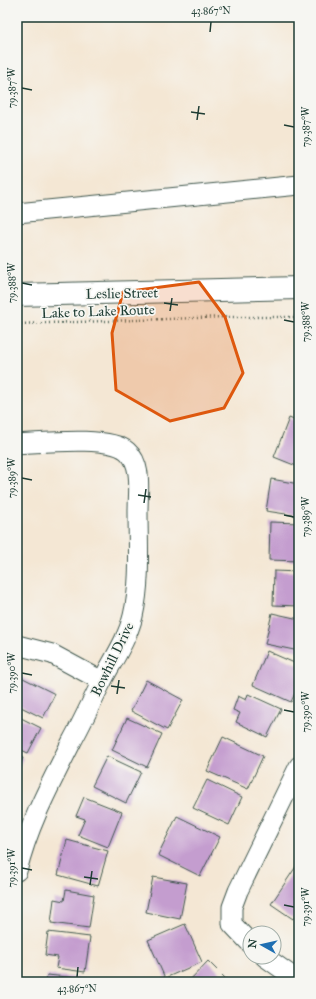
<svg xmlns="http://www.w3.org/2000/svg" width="316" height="999" font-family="'IM FELL Great Primer',serif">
<rect width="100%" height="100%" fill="#f6f6f2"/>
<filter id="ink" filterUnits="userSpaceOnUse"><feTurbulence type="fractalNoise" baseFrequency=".025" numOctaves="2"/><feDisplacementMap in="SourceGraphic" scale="8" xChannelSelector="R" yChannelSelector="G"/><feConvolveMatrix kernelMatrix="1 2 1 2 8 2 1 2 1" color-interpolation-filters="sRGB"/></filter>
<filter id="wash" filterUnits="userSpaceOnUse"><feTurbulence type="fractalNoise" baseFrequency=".012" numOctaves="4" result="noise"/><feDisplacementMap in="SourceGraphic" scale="16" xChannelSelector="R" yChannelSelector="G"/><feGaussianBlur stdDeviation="0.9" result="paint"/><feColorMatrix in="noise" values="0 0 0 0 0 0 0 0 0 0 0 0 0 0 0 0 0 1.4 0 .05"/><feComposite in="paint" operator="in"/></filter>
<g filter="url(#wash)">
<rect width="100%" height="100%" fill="#f4e7d4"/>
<g id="blocks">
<g fill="#c49dcf">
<path d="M289 418 299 422V467L274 457Z"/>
<path d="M271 479 299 484V516L266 511Z"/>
<path d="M270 522 299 523V561L269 560Z"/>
<path d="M274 571 299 572V606L273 605Z"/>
<path d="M272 613 299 619V651L265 644Z"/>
<path d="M267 651 299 665V684L291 702 253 685Z"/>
<path d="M19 676 55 694 43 718 17 705V679Z"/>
<path d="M146 680 183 700 167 730 131 711Z"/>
<path d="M248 694 281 709 267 737 236 722 240 713 233 710 238 696 246 700Z"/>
<path d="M17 716 41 728 28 753 17 748Z"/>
<path d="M127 718 162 734 147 767 112 750Z"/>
<path d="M223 737 263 756 248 789 207 771Z"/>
<path d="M17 755 23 758 17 771Z"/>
<path d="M107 756 141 772 126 803 92 786Z"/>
<path d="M207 780 242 797 229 825 193 808Z"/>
<path d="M84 797 122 812 108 847 78 835 85 819 76 816Z"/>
<path d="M177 816 220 837 200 876 158 855Z"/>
<path d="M67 840 108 851 98 886 58 875Z"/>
<path d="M299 862V910L293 919 271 904Z"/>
<path d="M153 877 187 883 180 919 146 912Z"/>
<path d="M66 890 94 895 89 928 51 923 54 899 64 901Z"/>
<path d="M185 924 202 962 165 978 148 940Z"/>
<path d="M48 932 90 937 85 972 56 968 58 957 45 955Z"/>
<path d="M208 961 229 982H188Z"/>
<path d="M47 975 87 979V982H46Z"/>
</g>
</g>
</g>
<g filter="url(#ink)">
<use href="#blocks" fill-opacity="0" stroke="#3f564c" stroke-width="1"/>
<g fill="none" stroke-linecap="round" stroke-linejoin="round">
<g stroke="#3f564c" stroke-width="21">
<g id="minor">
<path d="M17 213 299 185"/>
<path d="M17 444C41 443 109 435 127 451 143 465 138 491 138 511 138 546 141 582 133 616 127 640 113 660 102 681 92 701 83 721 72 741 51 783 28 825 17 871"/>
<path d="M17 645 52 654 102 681"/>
<path d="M250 943 232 924V907L238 891 299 766"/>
<path d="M265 957 299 981"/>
</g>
</g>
<g stroke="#3f564c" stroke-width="24">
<path id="major" d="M17 295 299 288"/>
</g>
<path stroke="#3f564c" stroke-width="2.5" stroke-dasharray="1 3" stroke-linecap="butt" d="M17 324 226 317H299"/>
<use href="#minor" stroke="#fff" stroke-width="19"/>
<use href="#major" stroke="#fff" stroke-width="22"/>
</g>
</g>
<path fill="#de580e" fill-opacity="0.2" stroke="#de580e" stroke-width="3" stroke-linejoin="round" d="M199 282 225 317 243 373 224 408 170 421 116 390 112 333 123 292Z"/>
<path fill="none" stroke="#1f3d34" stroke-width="1.5" d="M210 32 211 22M22 88 32 90M191 112 205 114M197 120 199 106M284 125 294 127M22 283 32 285M164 303 178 305M170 311 172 298M284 320 294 322M22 478 32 480M138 495 151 497M144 503 146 489M284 515 294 517M22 673 32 675M111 686 125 688M117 694 119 680M284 710 294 712M22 868 32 870M84 877 98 879M90 885 92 871M284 905 294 907M77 977 78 967"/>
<g text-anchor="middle" stroke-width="3.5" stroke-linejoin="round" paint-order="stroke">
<g font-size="14" fill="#1f3d34" stroke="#f6f6f2">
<text transform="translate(122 293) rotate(-1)" y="5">Leslie Street</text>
<text transform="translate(98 311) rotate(-2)" y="5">Lake to Lake Route</text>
<text transform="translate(112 659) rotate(-64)" y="5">Bowhill Drive</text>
</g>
</g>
<rect width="316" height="999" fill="none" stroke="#f6f6f2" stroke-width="44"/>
<g transform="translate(262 945) rotate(278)"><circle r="19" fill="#f6f6f2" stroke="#a0aca6"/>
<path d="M0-3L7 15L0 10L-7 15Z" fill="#1f6fb2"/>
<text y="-6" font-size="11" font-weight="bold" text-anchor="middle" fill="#1f3d34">N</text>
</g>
<rect x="22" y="22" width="272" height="955" fill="none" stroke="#1f3d34" stroke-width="1.5"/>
<g font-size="10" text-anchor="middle" fill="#1f3d34">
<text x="211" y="14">43.867°N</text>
<text transform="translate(11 88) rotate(-90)" y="4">79.387°W</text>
<text transform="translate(305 127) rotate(-90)" y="4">79.387°W</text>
<text transform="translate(11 283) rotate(-90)" y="4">79.388°W</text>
<text transform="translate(305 322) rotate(-90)" y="4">79.388°W</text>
<text transform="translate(11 478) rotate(-90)" y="4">79.389°W</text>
<text transform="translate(305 517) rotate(-90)" y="4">79.389°W</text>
<text transform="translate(11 673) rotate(-90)" y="4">79.390°W</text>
<text transform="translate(305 712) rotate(-90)" y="4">79.390°W</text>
<text transform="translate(11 868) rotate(-90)" y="4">79.391°W</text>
<text transform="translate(305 907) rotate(-90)" y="4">79.391°W</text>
<text x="77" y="992">43.867°N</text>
</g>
</svg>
